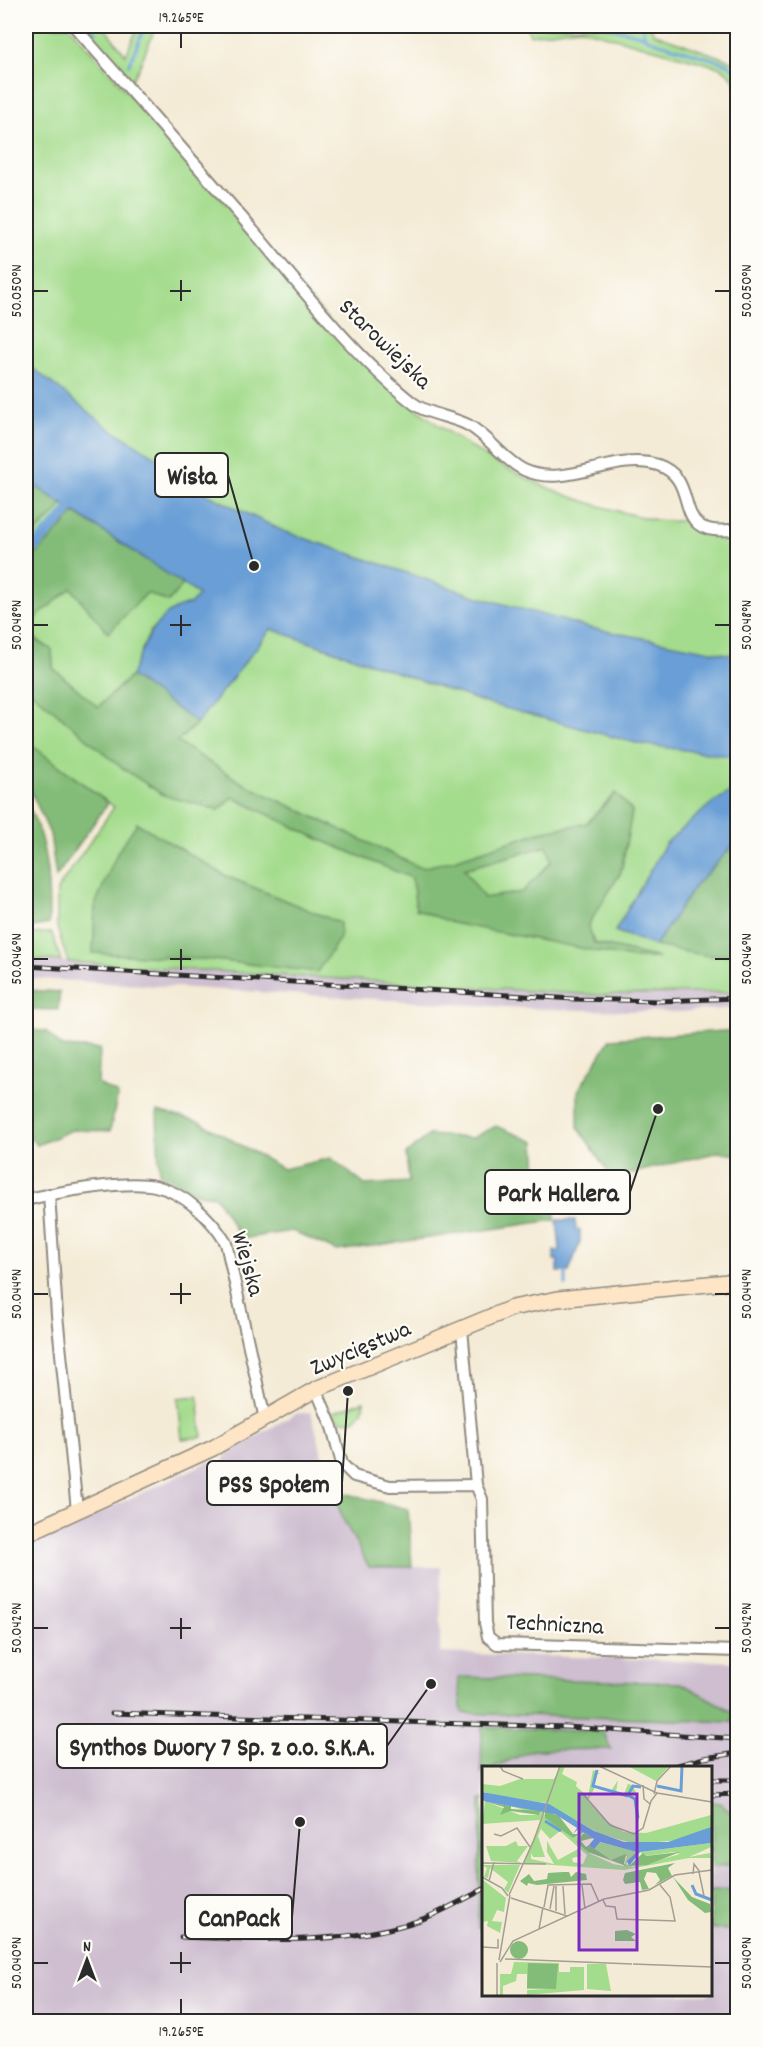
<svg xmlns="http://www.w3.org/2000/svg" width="763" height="2047" font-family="Dekko,sans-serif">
<rect width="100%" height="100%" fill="#fdfcf7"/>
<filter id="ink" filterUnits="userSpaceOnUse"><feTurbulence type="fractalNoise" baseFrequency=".0167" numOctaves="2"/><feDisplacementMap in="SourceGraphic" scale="12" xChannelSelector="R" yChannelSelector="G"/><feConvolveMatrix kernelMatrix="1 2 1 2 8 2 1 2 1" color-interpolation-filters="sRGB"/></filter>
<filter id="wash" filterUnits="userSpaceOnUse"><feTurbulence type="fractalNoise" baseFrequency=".008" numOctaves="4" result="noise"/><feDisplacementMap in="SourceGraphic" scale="24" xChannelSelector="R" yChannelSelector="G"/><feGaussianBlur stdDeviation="1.35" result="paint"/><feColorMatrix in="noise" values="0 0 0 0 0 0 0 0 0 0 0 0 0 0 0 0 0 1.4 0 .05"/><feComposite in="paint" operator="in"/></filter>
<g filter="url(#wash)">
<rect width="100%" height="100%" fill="#f4ebd6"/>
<g fill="#cebed0" fill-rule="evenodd">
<path d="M26 959 597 995 737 992V1008L678 1012 540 1009 26 978Z"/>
<path d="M311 1412 332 1490 344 1521 369 1567H441L440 1653 737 1662V2021H26V1547L210 1461 216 1464 223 1462 226 1454 295 1414ZM484 1768H710V1994H484Z"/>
</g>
<g fill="#a4dc8d" stroke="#68845c" stroke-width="1.5" fill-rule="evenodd">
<path d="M26 26H69L379 377C450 440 525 488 618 511 642 517 661 524 686 520L695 530 737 533V656L590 628 475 596 283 531 198 490 156 457 109 428 26 363Z"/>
<path d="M79 26H103L126 55 138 26H156L138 70 130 83Z"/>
<path d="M526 26H651L653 33 737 63V97L734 79 722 68 579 28 530 35Z"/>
<path d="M63 505 75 513 26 566V543Z"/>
<path d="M183 584 199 595 191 604 150 631 131 676 98 707 53 668 52 650 26 633V626L71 588 147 592 168 602Z"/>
<path d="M271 629 486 703 640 744 737 757V788L712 803 666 843 615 931C656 946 694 957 737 954V992L597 995 68 962 57 928V890L114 807 26 741V687L122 768 219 810 232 797 321 840 412 878 416 909 656 958 594 943 588 925 621 872 632 812 615 793 587 823 540 832 451 861 421 868 244 784 177 742 197 723ZM137 824 226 876 339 923 317 971 214 960Z"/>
<path d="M547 846 552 861 522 893 484 898 464 869Z"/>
<path d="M52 933 61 961 26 959V934Z"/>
<path d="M198 1396 202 1437 182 1439 178 1398Z"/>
<path d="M364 1401 362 1412 354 1420 341 1421 331 1413Z"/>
</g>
<g fill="#83bc78" stroke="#577452" stroke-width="1.5" fill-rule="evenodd">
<path d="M26 480 63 505 26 543Z"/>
<path d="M75 513 183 584 168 602 147 593 108 633 71 588 26 626V566Z"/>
<path d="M26 633 52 650 53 668 98 707 131 676 197 723 177 742 244 784 421 868 451 861 540 832 587 823 616 793 632 811 621 872 588 925 594 943 659 958H631L452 923 416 909 412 878 321 840 232 797 219 810 163 795 122 768 26 687ZM547 846 552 861 522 892 484 898 464 869Z"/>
<path d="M26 741 108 803 56 877 50 834 26 780Z"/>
<path d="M31 811C48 847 49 885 49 924L26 928V813Z"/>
<path d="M137 823 226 876 340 923V938L317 972 214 960 93 953 95 905 118 851Z"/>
<path d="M737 841V954L709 956 655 946 694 887Z"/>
<path d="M26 990 60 992 58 1010 26 1009Z"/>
<path d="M26 1030 46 1031 62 1047 100 1049 98 1084 118 1094 110 1131 72 1130 37 1145 29 1137 26 1140Z"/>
<path d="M737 1030V1155L719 1152 612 1178 578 1127V1091L610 1039Z"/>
<path d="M157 1111 200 1122 283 1169 331 1158 365 1185 409 1182 406 1154 429 1135 472 1138 496 1126 535 1142 537 1171 555 1176V1220L337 1251 292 1231 241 1239 215 1196 198 1194 159 1173Z"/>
<path d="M332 1490 408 1509 412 1567H369L344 1521Z"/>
<path d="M458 1677 681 1683 733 1712 734 1722 462 1713Z"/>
<path d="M482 1727 603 1732 611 1749 533 1750 492 1768H484L481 1773Z"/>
<path d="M481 1799H484V1928H478Z"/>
<path d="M711 1802 721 1803 737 1819V1864L711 1868Z"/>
<path d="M737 1890V1930L711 1929V1891Z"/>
</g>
<g fill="#699fd6" stroke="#4a6580" stroke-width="1.5">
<path d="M26 363 109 428 156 457 198 490 283 531 475 596 590 628 737 656V757L640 744 486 703 271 629 197 723 131 676C143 647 155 609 191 604L199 595 26 480Z"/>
<path d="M737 788V841L694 887 655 946 615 931 666 843 712 803Z"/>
<path d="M557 1220H575L576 1230H580V1242L569 1272H558V1261L554 1260V1251H560Z"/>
</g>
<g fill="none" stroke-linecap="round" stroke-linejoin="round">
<g stroke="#699fd6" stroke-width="3">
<path d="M91 26 96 32"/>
<path d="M605 26 644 36"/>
<path d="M642 26 645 37 650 40 728 64 738 73"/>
<path d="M129 65 145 26"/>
<path d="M566 1285V1272"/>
</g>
<path stroke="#699fd6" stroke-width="10" d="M26 556 79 500"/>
</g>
</g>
<g filter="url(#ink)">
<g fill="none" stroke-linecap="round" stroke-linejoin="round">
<g stroke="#908b80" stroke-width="14">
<g id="street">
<path d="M74 26C135 95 196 164 256 234 303 290 356 358 413 403 428 415 451 416 468 425 489 436 503 460 524 470 567 490 614 451 658 465 705 481 665 541 738 529"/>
<path d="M49 1194 57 1315 77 1510"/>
<path d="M26 1200C56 1192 125 1180 155 1186 184 1192 212 1219 226 1243L265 1419"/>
<path d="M462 1329 476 1485"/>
<path d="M316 1389 332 1427 342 1464 354 1476 390 1486 476 1485 482 1499 485 1623 488 1637 497 1644 738 1651"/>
</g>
</g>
<g stroke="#908b80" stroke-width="18">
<path id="secondary" d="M26 1534 213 1448 316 1389 512 1308 558 1299 738 1281"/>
</g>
<use href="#street" stroke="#fff" stroke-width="10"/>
<use href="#secondary" stroke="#fde5c5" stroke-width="15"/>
<g stroke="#2b2b2b" stroke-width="5">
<g id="rail">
<path d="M26 966 574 999 659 1001 738 998"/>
<path d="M112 1713 567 1727 738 1739"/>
<path d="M667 1768 704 1758 738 1753"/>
<path d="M710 1780H738"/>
<path d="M710 1795 738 1794"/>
<path d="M181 1937C253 1939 330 1945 400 1926 430 1919 457 1903 484 1889"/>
</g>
</g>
<use href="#rail" stroke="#fdfcf7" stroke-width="3" stroke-dasharray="9" stroke-linecap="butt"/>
</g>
</g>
<path fill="none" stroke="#2b2b2b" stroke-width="2" d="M181 33V48M181 280V301M33 291H48M170 291H191M715 291H730M181 615V636M33 625H48M170 625H191M715 625H730M181 949V970M33 959H48M170 959H191M715 959H730M181 1283V1304M33 1294H48M170 1294H191M715 1294H730M181 1618V1639M33 1628H48M170 1628H191M715 1628H730M181 1952V1973M33 1963H48M170 1963H191M715 1963H730M181 1999V2014"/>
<g text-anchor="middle" stroke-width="4.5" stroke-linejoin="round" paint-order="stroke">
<g font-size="24" fill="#2b2b2b" stroke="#fdfcf7">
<text transform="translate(386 343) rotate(44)" y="8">Starowiejska</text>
<text transform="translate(249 1263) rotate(74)" y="8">Wiejska</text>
<text transform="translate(360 1347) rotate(-23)" y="8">Zwycięstwa</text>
<text transform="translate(555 1623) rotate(3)" y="8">Techniczna</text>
</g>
</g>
<g transform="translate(482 1766)">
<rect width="230" height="230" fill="#f4ebd6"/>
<path d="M79 0H83L80 8 95 16 94 20 106 31 111 4 118 8H114L111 19 129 25 136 14 134 26 142 28 146 18 150 19 155 28 148 26 146 29 154 33 157 54 154 55 152 33 113 21 106 35 126 56 142 66 164 67 229 49V61L198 74 153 78 118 68 64 37 18 32 0 25V18L18 20 38 13H72ZM146 0H187L174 15ZM3 35 38 49H57L29 40 62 44 58 54 0 58ZM62 48 91 72 102 67 94 76 109 88 131 98 142 100 145 90 129 94 115 88 110 84 117 76 156 86 144 98 151 101 198 88 192 86 163 90 158 86 221 78 229 77V81L207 91 228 87 229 92H207L142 104 41 97ZM59 63 68 73 78 65 105 89 101 98 91 96 90 92 99 90 96 83 76 94 65 75V86L72 98 49 93V87L51 91H63L56 70ZM34 75 36 80H46L35 95 39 97 9 95 4 80H24ZM0 99H38L26 127 22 123 26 116 8 102 6 112 2 111 5 102ZM1 114 24 132 22 146 15 144 10 155 20 156 18 167 5 160 6 155 0 156ZM32 196 77 197V206H88V201H102V224L45 229V224H64L45 223V208H35L34 215 21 220V229H18V208H29ZM105 198H124L129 225 105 223Z" fill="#a4dc8d" fill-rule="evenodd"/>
<path d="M5 36 29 40V43L58 45 57 49 29 45 18 49 22 41ZM63 44 77 50 91 68H97L96 63 102 66 91 72 63 52ZM102 67 111 72 99 75 104 81 107 79 129 94 144 88 142 98 147 101 106 86 94 76ZM198 86 165 99 147 100 161 87 164 90ZM193 97 186 102 190 110 173 119 178 114 174 107 165 106 162 113 167 123 160 124 158 116 143 118 141 114 143 107ZM81 106H87L89 111 94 106 104 108 105 114 55 119 46 117 45 120 38 115 47 108 52 115 65 113 66 107ZM191 111 210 131 228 138 229 146 223 147 206 134ZM145 164 154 168 149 171 154 175H133V165ZM28 184a9 9 0 1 1 18 0a9 9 0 1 1-18 0ZM46 197 76 198 74 223 45 222Z" fill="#83bc78"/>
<path d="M0 26 67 38 112 65 142 76H186L229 61V77L158 86 147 100 145 95 155 86 118 76 112 83 107 79 112 73 96 63 91 68 95 62 73 48 5 36 0 34Z" fill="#699fd6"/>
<path fill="none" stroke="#699fd6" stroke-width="3" d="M115 4 111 20 146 30M175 20 199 25 200 0M156 52 153 33 146 29 151 20 159 21M63 55 79 65M210 119 214 128 230 134"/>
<path fill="none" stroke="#a49e92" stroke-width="1.5" d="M18 0 21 5 41 13M117 0 175 27 230 36M161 19 162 33 168 38M101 28 128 59 152 68 161 62 169 35 175 27M172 28 175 15 189 0M12 68 19 70 35 62 48 81M0 97 64 98M217 106 222 130M211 108 212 98 218 106M0 111 20 122 26 130M7 115 12 96M100 119 103 143M74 120V145M81 120 83 148M27 129 52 74 78 0M29 132 85 150M121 134 124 140 133 141 135 153 193 155 188 131 178 119M62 141 66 119 109 118 117 136M68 143 72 120M57 163 61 141M0 181 16 182V173M23 193 150 198M17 194 28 129M18 196 31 175 122 133 167 124 193 109 230 104M151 198 230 201M15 229V197"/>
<path fill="#7b2cbf" fill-opacity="0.15" stroke="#7b2cbf" stroke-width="3" d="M97 28H155V184H97Z"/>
<rect width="230" height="230" fill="none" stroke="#2b2b2b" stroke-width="3"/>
</g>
<path fill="none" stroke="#2b2b2b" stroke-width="2" d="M254 566L228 475M658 1109L630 1192M348 1391L342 1483M431 1684L387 1746M300 1822L292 1917"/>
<g fill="#2b2b2b" stroke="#fdfcf7" stroke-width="2">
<circle cx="254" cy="566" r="6"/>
<circle cx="658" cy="1109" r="6"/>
<circle cx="348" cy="1391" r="6"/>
<circle cx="431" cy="1684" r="6"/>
<circle cx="300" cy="1822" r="6"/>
</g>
<g fill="#fdfcf7" stroke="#2b2b2b" stroke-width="2">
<rect x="155" y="453" width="73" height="44" rx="6"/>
<rect x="485" y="1170" width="145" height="44" rx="6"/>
<rect x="207" y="1461" width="135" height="44" rx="6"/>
<rect x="57" y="1724" width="330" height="44" rx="6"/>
<rect x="185" y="1895" width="107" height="44" rx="6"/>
</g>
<g font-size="26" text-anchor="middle" font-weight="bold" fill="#2b2b2b">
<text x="192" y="484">Wisła</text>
<text x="558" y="1201">Park Hallera</text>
<text x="274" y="1492">PSS Społem</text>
<text x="222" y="1755">Synthos Dwory 7 Sp. z o.o. S.K.A.</text>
<text x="239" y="1926">CanPack</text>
</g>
<rect width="763" height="2047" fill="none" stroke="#fdfcf7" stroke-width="66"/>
<g transform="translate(87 1960)" stroke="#fdfcf7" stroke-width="4.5" paint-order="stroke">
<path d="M0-4.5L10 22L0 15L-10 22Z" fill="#2b2b2b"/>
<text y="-9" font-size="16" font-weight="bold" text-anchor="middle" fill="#2b2b2b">N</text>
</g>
<rect x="33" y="33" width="697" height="1981" fill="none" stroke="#2b2b2b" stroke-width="2"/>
<g font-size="15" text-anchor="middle" fill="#2b2b2b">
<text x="181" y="22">19.265°E</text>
<text transform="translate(16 291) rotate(-90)" y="5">50.050°N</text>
<text transform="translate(746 291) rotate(-90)" y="5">50.050°N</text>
<text transform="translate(16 625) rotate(-90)" y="5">50.048°N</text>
<text transform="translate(746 625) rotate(-90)" y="5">50.048°N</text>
<text transform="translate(16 959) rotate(-90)" y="5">50.046°N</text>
<text transform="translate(746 959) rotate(-90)" y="5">50.046°N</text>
<text transform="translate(16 1294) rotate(-90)" y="5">50.044°N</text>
<text transform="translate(746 1294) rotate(-90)" y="5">50.044°N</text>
<text transform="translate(16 1628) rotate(-90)" y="5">50.042°N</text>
<text transform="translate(746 1628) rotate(-90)" y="5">50.042°N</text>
<text transform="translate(16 1963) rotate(-90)" y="5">50.040°N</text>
<text transform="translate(746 1963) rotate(-90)" y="5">50.040°N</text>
<text x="181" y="2036">19.265°E</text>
</g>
</svg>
